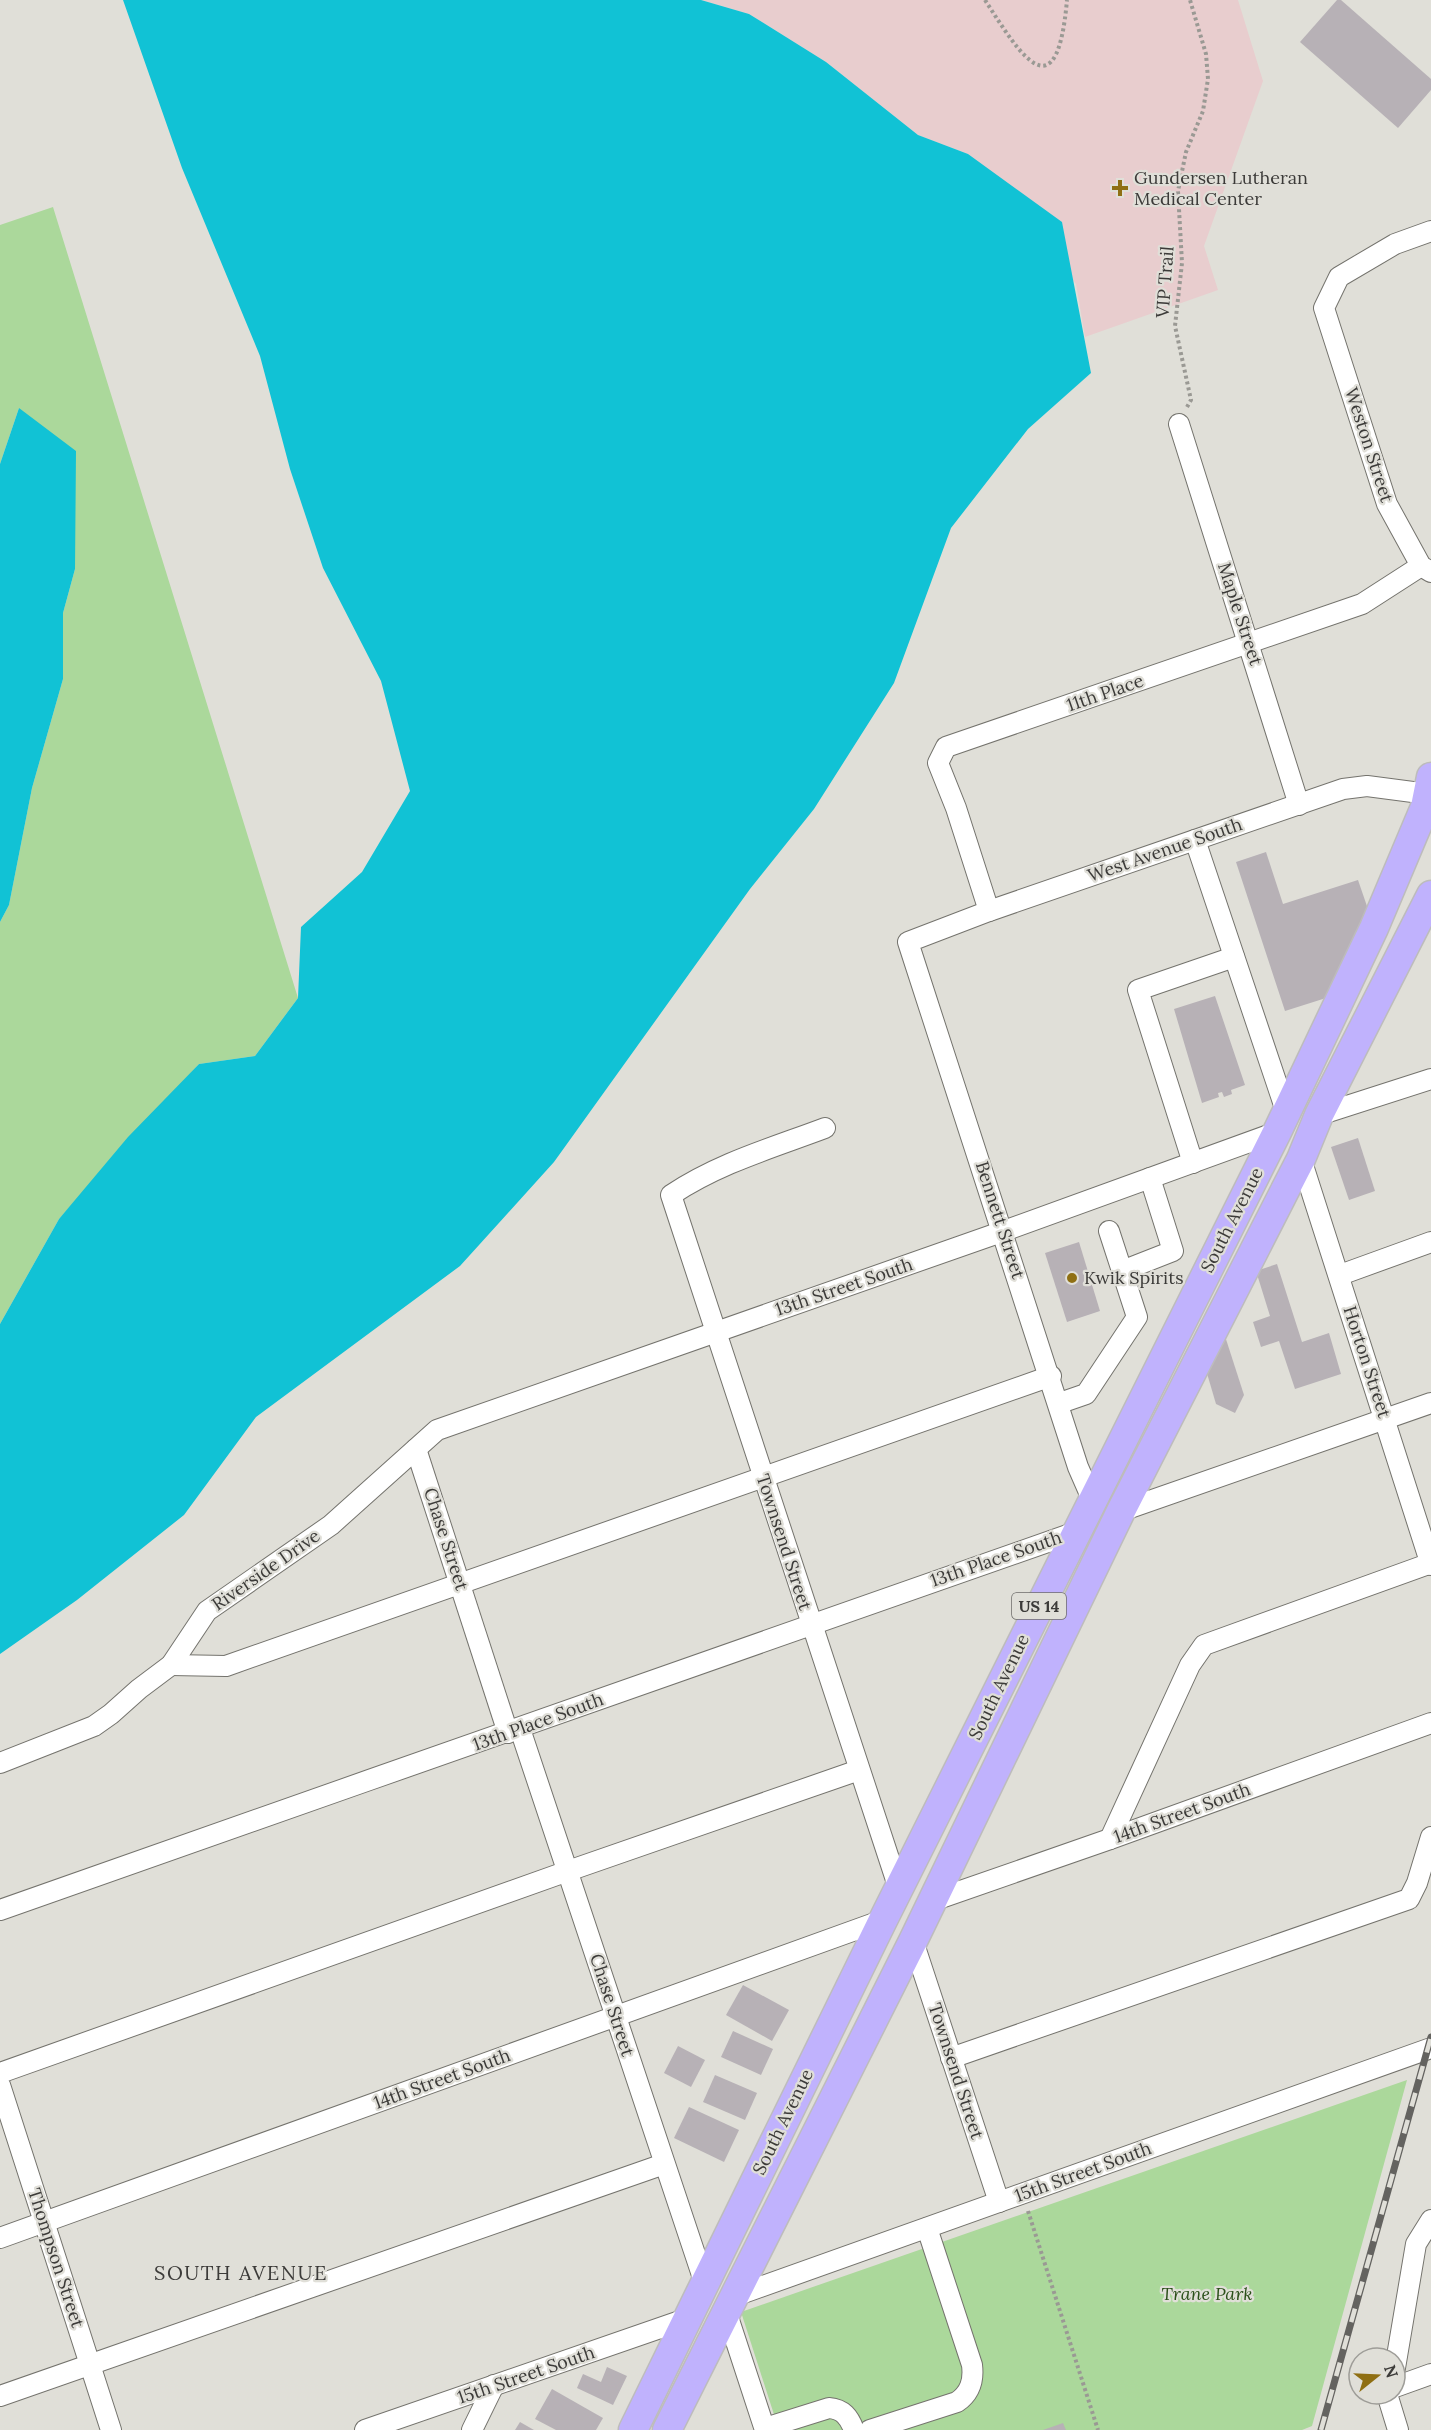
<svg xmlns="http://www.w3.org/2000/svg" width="1431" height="2430" font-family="Lora,serif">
<rect width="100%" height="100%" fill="#e0dfd8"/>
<path fill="#e8cdce" d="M701 0H1238L1263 81 1204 246 1218 290 1085 337 1076 284 968 154 918 135 826 62 749 14Z"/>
<g fill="#abd89b">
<path d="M53 207 298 998 255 1056 199 1064 59 1219 0 1324V922L9 905 32 788 63 679V613L75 569 19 408 0 464V225Z"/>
<path d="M1407 2080 1312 2426 1302 2430H779L741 2312Z"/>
</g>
<g fill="#11c2d5">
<path d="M123 0H701L749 14 826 62 918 135 968 154 1062 222 1091 373 1028 429 951 528 894 683 814 809 750 889 554 1162 460 1266 256 1417 184 1515 77 1600 0 1654V1324L59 1219 128 1137 199 1064 255 1056 298 998 301 927 362 872 410 791 381 681 323 568 290 469 260 356 182 168Z"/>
<path d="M19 408 76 451 75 569 63 613V679L32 788 9 905 0 922V464Z"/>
</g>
<g fill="#b7b1b6">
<path d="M1337 0H1341L1431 79V90L1398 128 1300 42Z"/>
<path d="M1266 852 1283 904 1358 880 1369 912 1326 998 1285 1011 1236 862Z"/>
<path d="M1215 996 1245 1085 1231 1090 1232 1094 1224 1097 1222 1092 1218 1093 1219 1097 1202 1103 1174 1009Z"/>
<path d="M1358 1138 1375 1191 1349 1200 1331 1147Z"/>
<path d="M1079 1242 1100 1311 1067 1322 1045 1253Z"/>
<path d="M1277 1264 1302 1342 1329 1333 1341 1374 1295 1389 1279 1341 1261 1347 1253 1322 1270 1316 1256 1271Z"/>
<path d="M1224 1333 1244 1395 1235 1413 1216 1404 1206 1370Z"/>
<path d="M743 1985 789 2010 772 2041 726 2015Z"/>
<path d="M733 2031 773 2049 761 2075 721 2057Z"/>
<path d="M678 2046 705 2060 691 2087 664 2073Z"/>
<path d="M715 2075 757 2093 745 2120 703 2102Z"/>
<path d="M689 2107 739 2130 724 2162 674 2138Z"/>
<path d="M607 2367 627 2376 613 2405 577 2388 583 2374 601 2382Z"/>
<path d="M552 2389 603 2418 596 2430H556L535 2419Z"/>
<path d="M520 2422 534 2430H515Z"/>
<path d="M1063 2423 1066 2430H1043Z"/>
</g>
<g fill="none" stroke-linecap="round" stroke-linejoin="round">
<g stroke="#74736d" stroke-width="22">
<g id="minor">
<path d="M1431 231 1395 244 1339 277 1324 308 1387 504 1421 566 1431 572"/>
<path d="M1179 424 1299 805"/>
<path d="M1195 840 1286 1111"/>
<path d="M989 911 956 808 938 763 946 747 1362 604 1421 566"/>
<path d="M1319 1115 1431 1079"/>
<path d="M825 1128C772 1148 719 1163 671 1195L899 1889"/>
<path d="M1301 1159 1431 1565"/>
<path d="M1193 1163 1138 990 1234 957"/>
<path d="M1122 1271 1173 1251 1150 1178"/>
<path d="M1340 1275 1431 1242"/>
<path d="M1060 1403 1086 1394 1137 1317 1109 1231"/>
<path d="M416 1449 508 1733"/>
<path d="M1092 1499 1078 1467 908 942 989 911 1343 789 1367 786 1428 794"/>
<path d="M1121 1511 1431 1403"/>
<path d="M171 1665 226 1666 1051 1376"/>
<path d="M520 1729 704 2281"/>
<path d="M0 1763 94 1726 111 1714 139 1689 171 1665 207 1611 331 1525 437 1430 1004 1231 1277 1132"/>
<path d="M1110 1839 1190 1665 1204 1645 1431 1563"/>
<path d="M932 1901 1110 1839 1431 1723"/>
<path d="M0 1910C359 1785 717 1655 1076 1532"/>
<path d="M913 1941 999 2202"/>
<path d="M951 2058 1409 1899 1417 1883 1431 1837"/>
<path d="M0 2073 568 1871 859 1770"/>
<path d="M0 2085 111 2430"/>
<path d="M0 2238 883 1920"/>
<path d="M735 2296 1431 2048"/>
<path d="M727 2314 765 2430"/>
<path d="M1395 2368 1416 2244 1431 2220"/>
<path d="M1395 2387 1431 2374"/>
<path d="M1387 2394 1398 2430"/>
<path d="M0 2396 664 2164"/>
<path d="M765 2428 829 2408C843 2409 849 2417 854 2430"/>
<path d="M365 2430 686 2319"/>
<path d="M472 2430 494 2385"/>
<path d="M870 2430 957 2402C970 2393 974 2381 972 2365L927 2228"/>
</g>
</g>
<g stroke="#bdbcbc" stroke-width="31">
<g id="highway">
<path d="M633 2430 883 1920 1277 1132 1374 928 1425 807 1431 777"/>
<path d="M667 2430 913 1941 1121 1511 1301 1159 1319 1115 1431 895"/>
</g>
</g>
<g stroke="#9a9994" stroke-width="4" stroke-dasharray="3 3" stroke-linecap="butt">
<path d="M985 0C1022 58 1057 113 1067 0"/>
<path d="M1187 407 1191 400 1175 326 1182 263 1178 191 1186 152 1203 111 1208 79 1206 54 1190 0"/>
<path d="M1028 2211 1098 2430"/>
</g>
<use href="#minor" stroke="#fff" stroke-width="20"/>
<use href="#highway" stroke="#c0b2fd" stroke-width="28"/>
<g stroke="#646360" stroke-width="7">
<path id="rail" d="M1321 2430 1431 2037"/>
</g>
<use href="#rail" stroke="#e0dfd8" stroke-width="4.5" stroke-dasharray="14" stroke-linecap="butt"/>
</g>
<g fill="#8f6f13" stroke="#e0dfd8" stroke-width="2">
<path d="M1117 179h6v6h6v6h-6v6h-6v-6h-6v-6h6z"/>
<circle cx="1072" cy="1278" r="6"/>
</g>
<g text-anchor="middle" stroke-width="4.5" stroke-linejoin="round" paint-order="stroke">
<rect fill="#e0dfd8" stroke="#6d6c69" stroke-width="1.5" x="1012" y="1593" width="54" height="26" rx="4.5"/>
<g font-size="16" font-weight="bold" fill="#3c3b39">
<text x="1039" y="1612">US 14</text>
</g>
<g font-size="18" fill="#3c3b39" stroke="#e0dfd8" text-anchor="start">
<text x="1134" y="184">Gundersen Lutheran<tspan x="1134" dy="21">Medical Center</tspan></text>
<text x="1084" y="1284">Kwik Spirits</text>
</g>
<g font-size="18" fill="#3c3b39" stroke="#e0dfd8">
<text transform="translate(1165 282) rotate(-86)" y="6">VIP Trail</text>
<text transform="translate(1369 445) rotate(72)" y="6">Weston Street</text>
<text transform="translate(1240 614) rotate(72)" y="6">Maple Street</text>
<text transform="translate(1105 693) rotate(-19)" y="6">11th Place</text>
<text transform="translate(1165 850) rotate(-19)" y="6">West Avenue South</text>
<text transform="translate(1000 1220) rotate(72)" y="6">Bennett Street</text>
<text transform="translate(1232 1220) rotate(-63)" y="6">South Avenue</text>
<text transform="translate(844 1287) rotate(-19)" y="6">13th Street South</text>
<text transform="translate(1367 1362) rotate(72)" y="6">Horton Street</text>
<text transform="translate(446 1539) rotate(72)" y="6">Chase Street</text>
<text transform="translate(784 1542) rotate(72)" y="6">Townsend Street</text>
<text transform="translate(996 1559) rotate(-19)" y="6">13th Place South</text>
<text transform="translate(266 1570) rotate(-35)" y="6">Riverside Drive</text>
<text transform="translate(999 1687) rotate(-64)" y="6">South Avenue</text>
<text transform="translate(538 1722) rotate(-20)" y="6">13th Place South</text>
<text transform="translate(1182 1813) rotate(-20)" y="6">14th Street South</text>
<text transform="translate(612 2005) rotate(72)" y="6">Chase Street</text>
<text transform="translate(956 2071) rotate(72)" y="6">Townsend Street</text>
<text transform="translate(442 2079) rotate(-20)" y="6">14th Street South</text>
<text transform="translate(783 2122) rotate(-64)" y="6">South Avenue</text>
<text transform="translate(1083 2172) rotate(-20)" y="6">15th Street South</text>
<text transform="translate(56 2258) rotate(72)" y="6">Thompson Street</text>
<text transform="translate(526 2375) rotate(-19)" y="6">15th Street South</text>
</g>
<g font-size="18" font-style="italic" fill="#2b501a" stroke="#e0dfd8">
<text x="1207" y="2300">Trane Park</text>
</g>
<g font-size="20" letter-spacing="1.5" fill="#3c3b39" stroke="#e0dfd8">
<text x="241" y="2280">SOUTH AVENUE</text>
</g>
</g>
<g transform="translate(1377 2376) rotate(72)"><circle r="28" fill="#e0dfd8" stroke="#9e9d98" stroke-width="1.5"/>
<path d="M0-4.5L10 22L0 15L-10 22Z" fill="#8f6f13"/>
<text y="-9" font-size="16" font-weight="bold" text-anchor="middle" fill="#3c3b39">N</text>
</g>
</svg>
